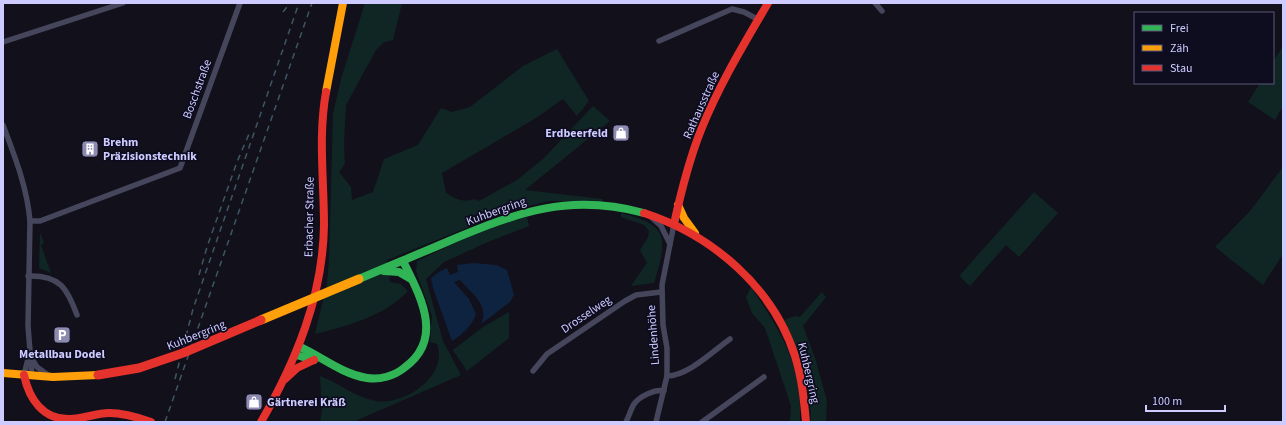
<svg xmlns="http://www.w3.org/2000/svg" width="1286" height="425" font-family="'Source Sans 3',sans-serif">
<rect width="100%" height="100%" fill="#12101b"/>
<g fill="#102625">
<path d="M365 3H402L393 40 384 42 376 50 346 105 344 144 345 164 339 172 351 187 352 200 373 192 384 159 418 145 441 108 452 112 470 107 523 66 557 49 589 101 577 116 563 99 536 118 442 173 446 193C456 199 463 203 475 199L479 201 517 180 544 158 593 106 610 121 525 190 603 199 602 202 549 201 524 207 501 214 387 260 390 282 401 284 408 291C385 316 347 326 315 334L327 284 329 260 333 114 341 79Z"/>
<path d="M1283 46V106L1275 120 1248 102 1260 83H1273V62Z"/>
<path d="M1283 167V254L1263 285 1215 247 1250 211Z"/>
<path d="M1034 192 1058 213 1019 257 1006 245 970 286 962 279 960 275Z"/>
<path d="M621 213C671 226 667 239 654 283L631 286 647 263 640 250 648 237 649 231 644 225 621 217Z"/>
<path d="M527 217 529 226 488 242 444 262 426 279 443 341 461 375 353 422H320L322 410 320 376C339 383 355 397 376 401 404 406 449 376 437 344L430 342 432 316 416 271 417 261 483 230Z"/>
<path d="M40 232 44 243 41 245 51 273 39 268Z"/>
<path d="M751 287C772 319 795 352 799 391 800 401 800 412 800 422H790L791 406 765 328 752 313 746 297Z"/>
<path d="M822 292 826 297 803 326 815 358 827 401 826 422H811C811 387 798 352 784 320L795 316 800 317Z"/>
<path d="M509 312V338L467 371 453 350 483 327Z"/>
</g>
<path fill="#0d2340" d="M474 263 496 265 507 270 514 295 510 302 481 324C490 305 471 293 460 280L454 282 469 299 476 314C472 326 462 335 452 341L433 288 431 278 439 272 447 268 450 275 458 272 457 265Z"/>
<g fill="none" stroke-linecap="round" stroke-linejoin="round">
<g stroke="#45465c" stroke-width="5.5">
<path d="M875 3 882 11"/>
<path d="M659 41 732 9 744 12 759 20"/>
<path d="M3 42 123 3"/>
<path d="M3 125C15 157 27 187 30 221L28 326 32 376"/>
<path d="M651 217 661 226 670 244"/>
<path d="M30 221H40L180 168 240 3"/>
<path d="M28 276C60 275 67 288 77 315"/>
<path d="M32 359 37 367 48 375"/>
<path d="M533 371 547 354 625 301 636 295 661 292"/>
<path d="M24 375 29 355"/>
<path d="M667 376C688 376 713 351 730 339"/>
<path d="M626 422C629 416 631 409 634 404 640 396 655 389 664 391"/>
<path d="M656 422 667 376V348L663 325 662 285 674 224"/>
<path d="M702 422 764 377"/>
</g>
<g stroke="#30b455" stroke-width="8">
<path d="M384 271 399 272 411 279"/>
<path d="M359 279C389 266 419 254 449 241 518 212 569 193 644 213"/>
<path d="M300 347C322 357 342 374 367 378 380 380 394 376 404 368 445 339 420 296 403 261"/>
<path d="M296 355 314 360"/>
</g>
<g stroke="#ff9f0a" stroke-width="8">
<path d="M326 92 343 3"/>
<path d="M678 205 684 218 695 233"/>
<path d="M3 373 53 377 98 375"/>
</g>
<g stroke="#e5322d" stroke-width="8">
<path d="M644 213C712 235 773 287 795 356 802 378 804 400 806 422"/>
<path d="M674 224C681 192 689 160 701 130 719 85 744 44 768 3"/>
<path d="M24 375C29 399 43 420 70 419 83 419 96 413 109 413 124 413 137 417 151 422"/>
<path d="M285 379 297 368 314 360"/>
<path d="M261 422C296 361 323 296 324 225 324 180 318 136 326 92"/>
</g>
<g stroke="#3e5664" stroke-width="1.5" stroke-dasharray="6 5" stroke-linecap="butt">
<path d="M283 12 290 3"/>
<path d="M199 275 207 247 237 162 249 134"/>
<path d="M175 379 193 309 299 3"/>
<path d="M165 422 312 3"/>
</g>
<path stroke="#ff9f0a" stroke-width="9" d="M261 320 359 279"/>
<path stroke="#e5322d" stroke-width="9" d="M98 375 139 368 183 353 261 320"/>
</g>
<defs>
<g id="shop-square" transform="scale(0.9)"><rect x="-9" y="-9" width="18" height="18" rx="4" fill="#8c8aaf" stroke="#0e0c1f"/><path d="M-5-2.5h2.3a2.7 3.5 0 0 1 5.4 0H5L5.5 6h-11ZM-1.5-2.5h3a1.5 2.3 0 0 0-3 0Z" fill="#fff"/></g>
<g id="building-square" transform="scale(0.9)"><rect x="-9" y="-9" width="18" height="18" rx="4" fill="#8c8aaf" stroke="#0e0c1f"/><path d="M-4-6H4V6H1V3H-1V6H-4ZM-2.5-4.3h1.7v1.8h-1.7ZM.8-4.3h1.7v1.8H.8ZM-2.5-1h1.7V.8h-1.7ZM.8-1h1.7V.8H.8Z" fill="#fff"/></g>
<g id="parking-square" transform="scale(0.9)"><rect x="-9" y="-9" width="18" height="18" rx="4" fill="#8c8aaf" stroke="#0e0c1f"/><path d="M-3.5-5.5H1a3.5 3.5 0 0 1 0 7H-1V5.5H-3.5ZM-1-3.4V-.6H.8a1.4 1.4 0 0 0 0-2.8Z" fill="#fff"/></g>
</defs>
<g fill-rule="evenodd">
<use href="#shop-square" x="621" y="133"/>
<use href="#building-square" x="90" y="149"/>
<use href="#parking-square" x="62" y="335"/>
<use href="#shop-square" x="254" y="402"/>
</g>
<g text-anchor="middle" stroke-width="3.5" stroke-linejoin="round" paint-order="stroke">
<g font-size="12" fill="#cdcbff" stroke="#0e0c1f">
<text transform="translate(197 89) rotate(-70)" y="4">Boschstraße</text>
<text transform="translate(701 105) rotate(-66)" y="4">Rathausstraße</text>
<text transform="translate(496 211) rotate(-20)" y="4">Kuhbergring</text>
<text transform="translate(309 217) rotate(-89)" y="4">Erbacher Straße</text>
<text transform="translate(586 314) rotate(-34)" y="4">Drosselweg</text>
<text transform="translate(196 335) rotate(-22)" y="4">Kuhbergring</text>
<text transform="translate(653 335) rotate(-94)" y="4">Lindenhöhe</text>
<text transform="translate(809 373) rotate(77)" y="4">Kuhbergring</text>
</g>
<g font-size="12" font-weight="bold" fill="#cdcbff" stroke="#0e0c1f" text-anchor="start">
<text x="608" y="137" text-anchor="end">Erdbeerfeld</text>
<text x="103" y="146">Brehm<tspan x="103" dy="14">Präzisionstechnik</tspan></text>
<text x="62" y="358" text-anchor="middle">Metallbau Dodel</text>
<text x="267" y="406">Gärtnerei Kräß</text>
</g>
</g>
<rect width="1286" height="425" fill="none" stroke="#cdcbff" stroke-width="8"/>
<rect x="1134" y="12" width="140" height="72" fill="#0e0c1f" stroke="#5a5879"/>
<rect x="1142" y="25" width="20" height="6" fill="#30b455" stroke="#5a5879"/>
<text x="1170" y="32" font-size="12" fill="#cdcbff">Frei</text>
<rect x="1142" y="45" width="20" height="6" fill="#ff9f0a" stroke="#5a5879"/>
<text x="1170" y="52" font-size="12" fill="#cdcbff">Zäh</text>
<rect x="1142" y="65" width="20" height="6" fill="#e5322d" stroke="#5a5879"/>
<text x="1170" y="72" font-size="12" fill="#cdcbff">Stau</text>
<path d="M1146 405v6h79v-6" fill="none" stroke="#cdcbff" stroke-width="2"/>
<text x="1152" y="405" font-size="12" fill="#cdcbff" stroke="#0e0c1f" stroke-width="3" paint-order="stroke">100 m</text>
</svg>
